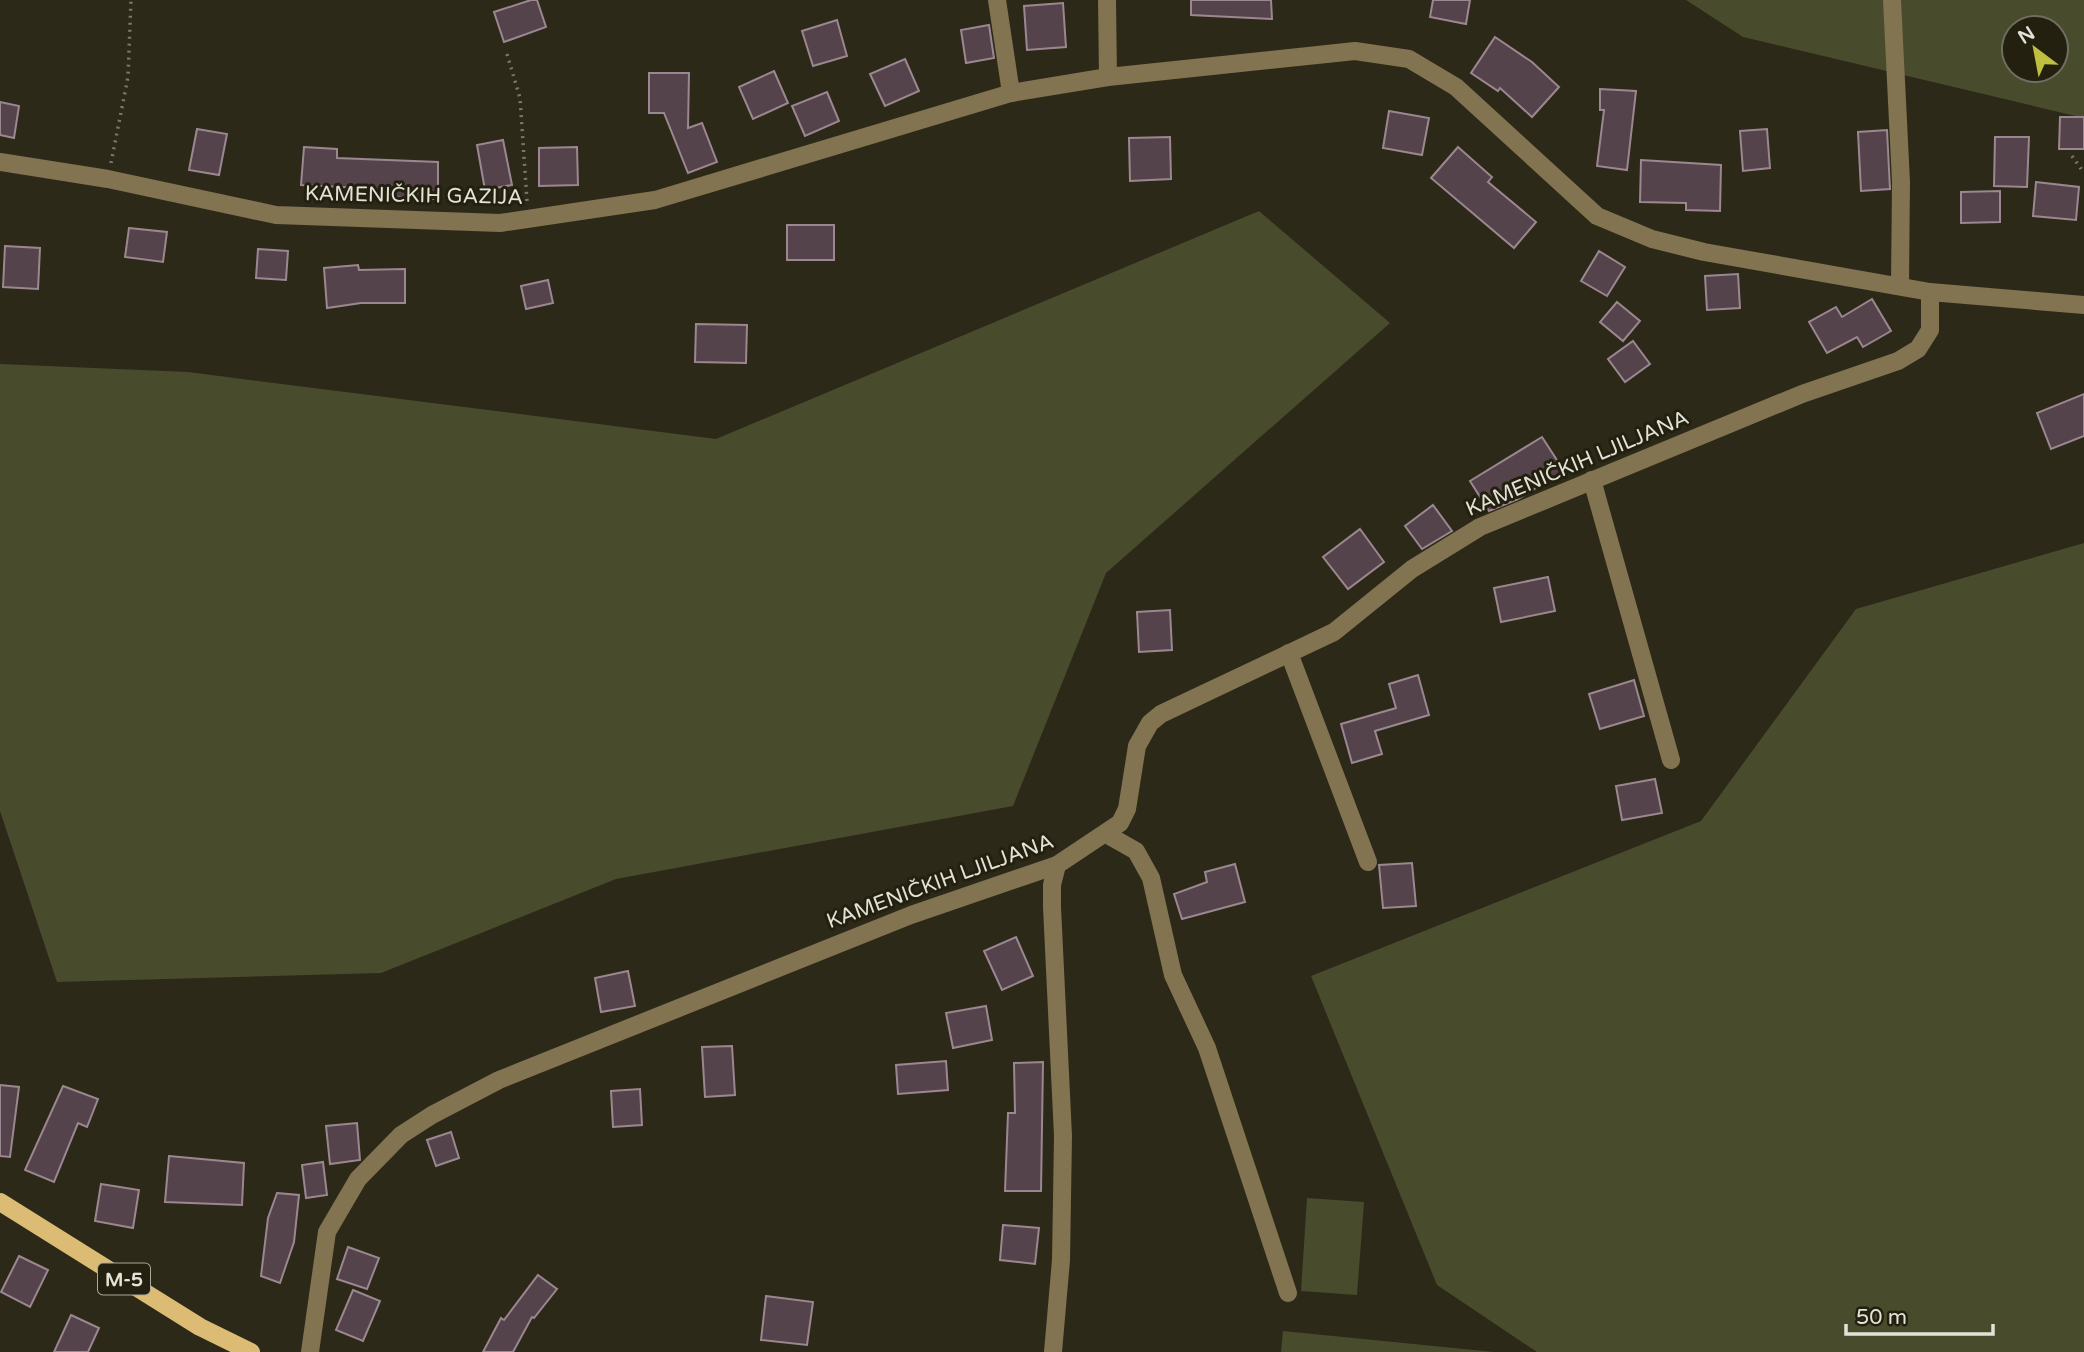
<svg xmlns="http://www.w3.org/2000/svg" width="2084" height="1352" font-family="'Varela Round',sans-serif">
<rect width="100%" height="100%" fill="#2c2919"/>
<g fill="#484b2c" fill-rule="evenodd">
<path d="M1686 0H2084V118L1743 37ZM2014 28H2056V70H2014Z"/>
<path d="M1259 211 1390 323 1106 573 1013 806 616 879 381 973 57 982 0 811V364L188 372 716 439Z"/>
<path d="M2084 543V1352H1537L1437 1285 1311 976 1701 821 1856 609Z"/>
<path d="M1307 1198 1364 1202 1357 1295 1301 1291Z"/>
<path d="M1283 1331 1494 1352H1281Z"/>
</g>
<g fill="#55434c" stroke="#9b8790" stroke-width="2">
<path d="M531 0H537L546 27 504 42 494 12Z"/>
<path d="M1191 0H1271L1272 19 1191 15Z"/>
<path d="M1433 0H1470L1466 24 1430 17Z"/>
<path d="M1063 3 1066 47 1027 50 1024 6Z"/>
<path d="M837 20 847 56 813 66 802 31Z"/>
<path d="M989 25 994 58 966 63 961 30Z"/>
<path d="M1495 37 1532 62 1559 87 1532 117 1500 88 1498 91 1471 73Z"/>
<path d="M905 59 919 91 885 106 870 74Z"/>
<path d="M774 71 788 103 753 119 739 87Z"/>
<path d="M649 73H689L688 128 702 123 717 162 688 173 664 113H649Z"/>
<path d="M1600 89 1636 91 1627 170 1597 166 1604 110H1600Z"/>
<path d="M827 92 839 121 805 136 792 106Z"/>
<path d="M0 102 19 106 14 138 0 135Z"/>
<path d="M1389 111 1429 118 1422 155 1383 148Z"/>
<path d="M2060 117H2084V149H2059Z"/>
<path d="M197 129 227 134 219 175 189 170Z"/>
<path d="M1767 129 1770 168 1743 171 1740 131Z"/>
<path d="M1887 130 1890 189 1861 191 1858 132Z"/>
<path d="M1170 137 1171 179 1130 181 1129 138Z"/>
<path d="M1995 137H2029L2027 187 1994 186Z"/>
<path d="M503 140 512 185 485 190 477 145Z"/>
<path d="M304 147 337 149V158L438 162V199L360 196 361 188 301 185Z"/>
<path d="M577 147 578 185 539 186V148Z"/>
<path d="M1458 147 1492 177 1488 182 1536 222 1514 248 1431 178Z"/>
<path d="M1641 160 1721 165 1720 211 1686 210V203L1640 202Z"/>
<path d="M2036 182 2079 187 2076 220 2033 216Z"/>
<path d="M2000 191V222L1961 223V192Z"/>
<rect x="787" y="225" width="47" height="35"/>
<path d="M129 228 167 232 163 262 125 257Z"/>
<path d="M5 246 40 248 38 289 3 287Z"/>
<path d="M258 249 288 251 286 280 256 278Z"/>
<path d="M1599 251 1625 267 1607 296 1581 281Z"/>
<path d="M358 265 359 270 405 269V303H361L327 308 324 268Z"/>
<path d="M1738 274 1740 308 1707 310 1705 276Z"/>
<path d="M548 280 553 303 526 309 521 286Z"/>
<path d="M1872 299 1891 331 1863 347 1857 337 1827 353 1809 322 1836 307 1842 317Z"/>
<path d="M1617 302 1640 321 1623 341 1600 322Z"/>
<path d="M696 324 747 325 746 363 695 362Z"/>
<path d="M1633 341 1650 364 1625 382 1608 359Z"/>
<path d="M2084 394V436L2051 449 2037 413Z"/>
<path d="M1542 437 1564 471 1518 499 1489 511 1470 481Z"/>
<path d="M1433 505 1452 531 1422 549 1405 526Z"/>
<path d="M1360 529 1384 562 1348 589 1323 557Z"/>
<path d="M1548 577 1555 611 1501 622 1494 588Z"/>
<path d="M1170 610 1172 650 1139 652 1137 612Z"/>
<path d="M1418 675 1429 715 1375 731 1382 754 1352 763 1341 724 1396 708 1389 684Z"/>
<path d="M1634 680 1644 716 1600 729 1589 694Z"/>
<path d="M1655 779 1662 813 1622 820 1616 786Z"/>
<path d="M1412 863 1416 906 1383 908 1379 865Z"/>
<path d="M1235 864 1245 902 1182 919 1174 894 1207 882 1205 872Z"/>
<path d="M1016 937 1033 976 1002 990 984 951Z"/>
<path d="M628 971 635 1006 601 1012 595 978Z"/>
<path d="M986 1006 992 1040 953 1048 946 1013Z"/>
<path d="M732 1046 735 1095 705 1097 702 1047Z"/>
<path d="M946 1061 948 1090 898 1094 896 1065Z"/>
<path d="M1043 1062 1041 1191H1005L1008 1113H1015L1014 1063Z"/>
<path d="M0 1085 19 1087 10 1157 0 1156Z"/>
<path d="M63 1086 98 1099 87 1127 78 1123 54 1182 25 1170Z"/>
<path d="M640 1089 642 1125 613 1127 611 1091Z"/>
<path d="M357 1123 360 1160 330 1164 326 1126Z"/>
<path d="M451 1132 459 1158 436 1166 427 1140Z"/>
<path d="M169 1156 244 1163 242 1205 165 1202Z"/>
<path d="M323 1162 327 1195 306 1198 302 1165Z"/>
<path d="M101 1184 139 1190 133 1228 95 1221Z"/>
<path d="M277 1193 299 1195 294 1242 280 1283 261 1276 268 1218Z"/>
<path d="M1003 1225 1039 1228 1035 1264 1000 1260Z"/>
<path d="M348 1247 379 1258 367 1289 337 1279Z"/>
<path d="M19 1256 48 1270 30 1307 1 1292Z"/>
<path d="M538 1275 557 1289 534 1318 532 1317 513 1352H483L501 1318 504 1320Z"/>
<path d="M353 1290 380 1301 363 1341 336 1330Z"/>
<path d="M766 1296 813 1302 807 1345 761 1340Z"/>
<path d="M71 1315 99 1328 88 1352H54Z"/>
</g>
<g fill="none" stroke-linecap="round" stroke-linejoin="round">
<g stroke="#7b786b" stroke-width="3.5" stroke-dasharray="2 5" stroke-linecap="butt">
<path d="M507 54 520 98 527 201"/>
<path d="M2072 156 2084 173"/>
<path d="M111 163 128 77 131 0"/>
</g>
<g stroke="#827351" stroke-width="18">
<path d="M997 0 1011 93"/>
<path d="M1107 0 1108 77"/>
<path d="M1892 0 1901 182 1900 284"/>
<path d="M0 162 108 179 276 215 500 223 655 200 1011 93 1108 77 1355 51 1409 59 1456 87 1597 216 1652 239 1704 252 1930 292 2084 305"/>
<path d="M1592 480 1671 760"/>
<path d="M1289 653 1368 862"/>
<path d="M1106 834 1136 851 1151 878 1173 975 1207 1048 1288 1293"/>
<path d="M310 1352 327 1232 358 1179 401 1135 432 1115 499 1080 911 915 1057 865 1120 823 1127 809 1137 746 1150 723 1161 714 1334 632 1412 569 1480 527 1802 394 1898 361 1918 349 1930 330V292"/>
<path d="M1053 1352 1061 1260 1063 1136 1052 907V885L1057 865"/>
</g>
<path stroke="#dcbc74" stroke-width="18" d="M0 1202 200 1327 251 1352"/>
</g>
<g text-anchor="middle" stroke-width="6" stroke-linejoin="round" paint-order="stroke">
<rect fill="#232010" stroke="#a9a89b" stroke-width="2" x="98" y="1263.5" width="52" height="31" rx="5"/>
<g font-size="19" font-weight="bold" fill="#e3e2d7">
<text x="124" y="1286">M-5</text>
</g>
<g font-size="21" fill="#e3e2d7" stroke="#232010">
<text transform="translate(414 195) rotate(1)" y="7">KAMENIČKIH GAZIJA</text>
<text transform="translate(1577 463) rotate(-23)" y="7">KAMENIČKIH LJILJANA</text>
<text transform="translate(940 881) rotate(-20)" y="7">KAMENIČKIH LJILJANA</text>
</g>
</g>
<g transform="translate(2035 49) rotate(328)"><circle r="33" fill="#232010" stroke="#706e60" stroke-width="2"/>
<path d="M0-5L12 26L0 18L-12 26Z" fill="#bfbe41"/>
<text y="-10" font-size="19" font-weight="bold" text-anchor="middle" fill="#e3e2d7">N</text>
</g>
<path d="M1846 1324v10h147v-10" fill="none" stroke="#e3e2d7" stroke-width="3.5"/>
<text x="1856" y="1324" font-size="21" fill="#e3e2d7" stroke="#232010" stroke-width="5" paint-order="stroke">50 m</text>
</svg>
